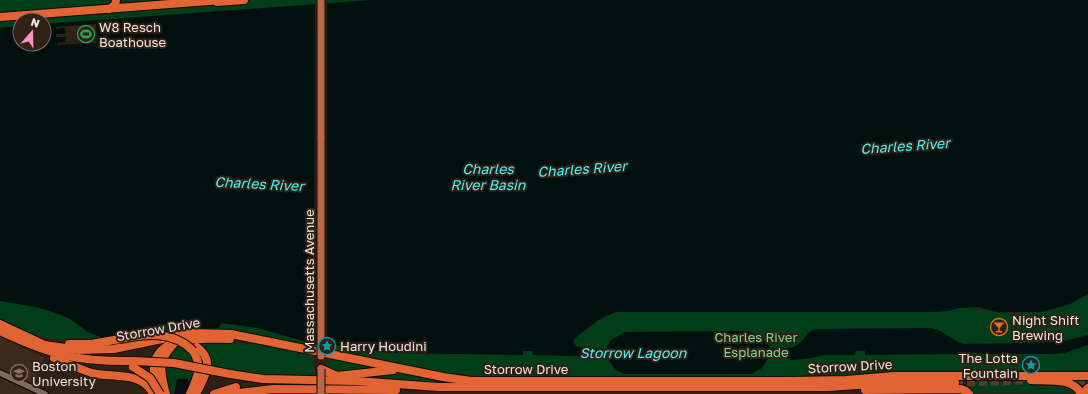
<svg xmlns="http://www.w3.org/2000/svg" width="1088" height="394" font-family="'Golos Text',sans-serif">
<rect width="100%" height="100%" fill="#302116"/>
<path fill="#3e291b" d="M0 337 45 358 33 383 49 394H0Z"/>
<g fill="#003d18">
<path d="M0 0H372L44 24V20H20V26L0 28Z"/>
<path d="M1088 294V372L884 373 797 377 788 375 766 377H562L544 375 535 377 454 375 253 336 76 342 40 337 0 321V301L36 307 59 314 70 319 88 332 103 338 128 335 168 325H173L176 330 218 328 223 323 258 328 300 340 389 353 523 355V351H533V355H551L598 321 607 315 616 312 949 311C968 303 977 310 995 312 1032 315 1055 312 1088 294Z"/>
<path d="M220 341 259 344 314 355V377H267L210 366 194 394H184L190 384 187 378H177L174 394H159C167 342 170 344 220 341Z"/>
<path d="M327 358 465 384 327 376Z"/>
<path d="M977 379 1063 384 1078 393 971 392 969 390Z"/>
</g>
<g fill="#031010">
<path d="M372 0H1088V294L1070 304 1042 312H996L979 307 958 308 949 311 936 312H616C600 317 586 329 574 339L573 342 577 347 606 349 611 340 625 332 747 331 759 335 771 348C779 349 791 349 797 345 806 339 806 331 817 329L930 328C944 329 952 342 965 344L1060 342 1088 335V345L1064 353 1052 354H984L967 352 960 354 865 355V351H856L855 355H824L812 358 793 360 781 357H769L762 368 751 374H625L616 370 606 357 533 355 532 351H523V355L389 353 300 340 258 328 222 323 218 328 176 330 173 325 162 326 128 335 103 338 88 332 70 319 59 314 36 307 0 301V28L20 26V44H44V24Z"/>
<path d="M177 379H187L190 384 184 394H174Z"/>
</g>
<g fill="#302116">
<path d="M315 3H327V344H314Z"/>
<path d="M96 24 97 43 57 45V43L66 42V37H56V34H66L65 28 56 29V27Z"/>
</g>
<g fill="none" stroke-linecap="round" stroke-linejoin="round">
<g stroke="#4d3e34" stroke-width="8" stroke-dasharray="8 4" stroke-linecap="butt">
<path d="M1065 381H1088"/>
<path d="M955 383 1038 380"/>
</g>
<g stroke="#170a03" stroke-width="8">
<path id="minor" d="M0 373 45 394"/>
</g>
<g stroke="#170a03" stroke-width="9">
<path id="major" d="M321 0V138"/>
</g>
<g stroke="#170a03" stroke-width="10">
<g id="highway">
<path d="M217 2 244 0"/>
<path d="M109 9 115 5 116 0"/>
<path d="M0 17 222 0"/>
<path d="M0 324 45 345 79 350 114 349 191 333 231 334 443 377 471 381H792L846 380 894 376H1088"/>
<path d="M0 331C51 355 77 362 134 361"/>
<path d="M69 344H91L120 339"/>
<path d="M54 358C67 363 79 369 92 373 112 378 143 371 153 394"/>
<path d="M321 369 337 376 393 370"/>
<path d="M230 374 263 379 356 381 438 387H829L886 383H955"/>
<path d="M1031 380C1046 381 1074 377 1081 394"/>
<path d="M157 390C156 382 153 374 154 366 158 333 207 339 230 339"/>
<path d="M865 390 961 389 966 391 969 394"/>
<path d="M166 394C161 376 157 361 172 346"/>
<path d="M190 394C197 379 203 366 193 351"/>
<path d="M196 394C204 378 216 361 197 347"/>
<path d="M214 394 236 387"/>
<path d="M229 394 273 389 396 390"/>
<path d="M1082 394 1088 388"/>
</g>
</g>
<use href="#minor" stroke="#7d6b5f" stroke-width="5.5"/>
<use href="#major" stroke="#b96746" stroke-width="7"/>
<use href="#highway" stroke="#e16435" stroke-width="8"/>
<g stroke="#170a03" stroke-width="9" stroke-linecap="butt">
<g id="major-bridge">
<path d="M321 356V138"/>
<path d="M321 393V369"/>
</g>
</g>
<g stroke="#170a03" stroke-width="10" stroke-linecap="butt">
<g id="highway-bridge">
<path d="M120 339C145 334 173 330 193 351"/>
<path d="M134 361 174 363 230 374"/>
<path d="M133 367 150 378 160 394"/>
</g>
</g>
<use href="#major-bridge" stroke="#b96746" stroke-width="7"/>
<use href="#highway-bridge" stroke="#e16435" stroke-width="8"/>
</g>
<defs>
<g id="stadium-ring" transform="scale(0.9)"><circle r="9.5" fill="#302116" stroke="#2e9e5b" stroke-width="1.5"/><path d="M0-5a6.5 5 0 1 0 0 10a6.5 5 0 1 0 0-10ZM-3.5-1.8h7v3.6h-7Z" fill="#2e9e5b"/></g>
<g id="bar-ring" transform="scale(0.9)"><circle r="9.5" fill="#302116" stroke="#e8710a" stroke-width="1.5"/><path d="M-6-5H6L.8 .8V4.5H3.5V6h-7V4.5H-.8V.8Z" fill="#e8710a"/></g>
<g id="sight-ring" transform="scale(0.9)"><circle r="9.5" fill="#302116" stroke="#0f9aa8" stroke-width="1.5"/><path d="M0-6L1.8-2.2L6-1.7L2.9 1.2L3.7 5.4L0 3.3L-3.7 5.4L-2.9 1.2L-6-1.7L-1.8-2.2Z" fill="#0f9aa8"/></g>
<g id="university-ring" transform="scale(0.9)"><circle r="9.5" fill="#302116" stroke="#8d6e63" stroke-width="1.5"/><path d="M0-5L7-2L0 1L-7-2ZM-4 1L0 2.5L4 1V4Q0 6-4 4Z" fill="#8d6e63"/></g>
</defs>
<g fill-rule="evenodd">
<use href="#stadium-ring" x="86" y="34"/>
<use href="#bar-ring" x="999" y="327"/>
<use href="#sight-ring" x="327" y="346"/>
<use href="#sight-ring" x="1031" y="365"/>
<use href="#university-ring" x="19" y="373"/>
</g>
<g text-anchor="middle" stroke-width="4" stroke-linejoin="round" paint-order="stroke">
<g font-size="13" fill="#f0e5de" stroke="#302116" text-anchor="start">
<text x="99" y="32">W8 Resch<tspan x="99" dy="15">Boathouse</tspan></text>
<text x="1012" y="325">Night Shift<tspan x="1012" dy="15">Brewing</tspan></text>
<text x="340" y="351">Harry Houdini</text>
<text x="1018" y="363" text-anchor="end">The Lotta<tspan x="1018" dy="15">Fountain</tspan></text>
<text x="32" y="371">Boston<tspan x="32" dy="15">University</tspan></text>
</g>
<g font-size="13" fill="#f0e5de" stroke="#302116">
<text transform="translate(309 281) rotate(-90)" y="5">Massachusetts Avenue</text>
<text transform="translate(158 329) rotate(-10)" y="5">Storrow Drive</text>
<text transform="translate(850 366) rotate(-3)" y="5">Storrow Drive</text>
<text x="526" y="374">Storrow Drive</text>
</g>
<g font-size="13" fill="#78d78f" stroke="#302116">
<text x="756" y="342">Charles River<tspan x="756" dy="15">Esplanade</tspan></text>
</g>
<g font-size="14" font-style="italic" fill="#45f3fa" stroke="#302116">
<text transform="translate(905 146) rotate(-4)" y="5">Charles River</text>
<text x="488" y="174">Charles<tspan x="488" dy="16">River Basin</tspan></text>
<text transform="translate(582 169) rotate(-4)" y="5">Charles River</text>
<text transform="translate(259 184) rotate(3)" y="5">Charles River</text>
<text x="633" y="358">Storrow Lagoon</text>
</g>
</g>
<g transform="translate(32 32) rotate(20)"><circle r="19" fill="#302116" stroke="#7d6f66"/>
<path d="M0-3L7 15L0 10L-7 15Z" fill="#fd8ebf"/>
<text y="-6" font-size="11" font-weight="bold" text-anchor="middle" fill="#f0e5de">N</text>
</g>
</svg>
